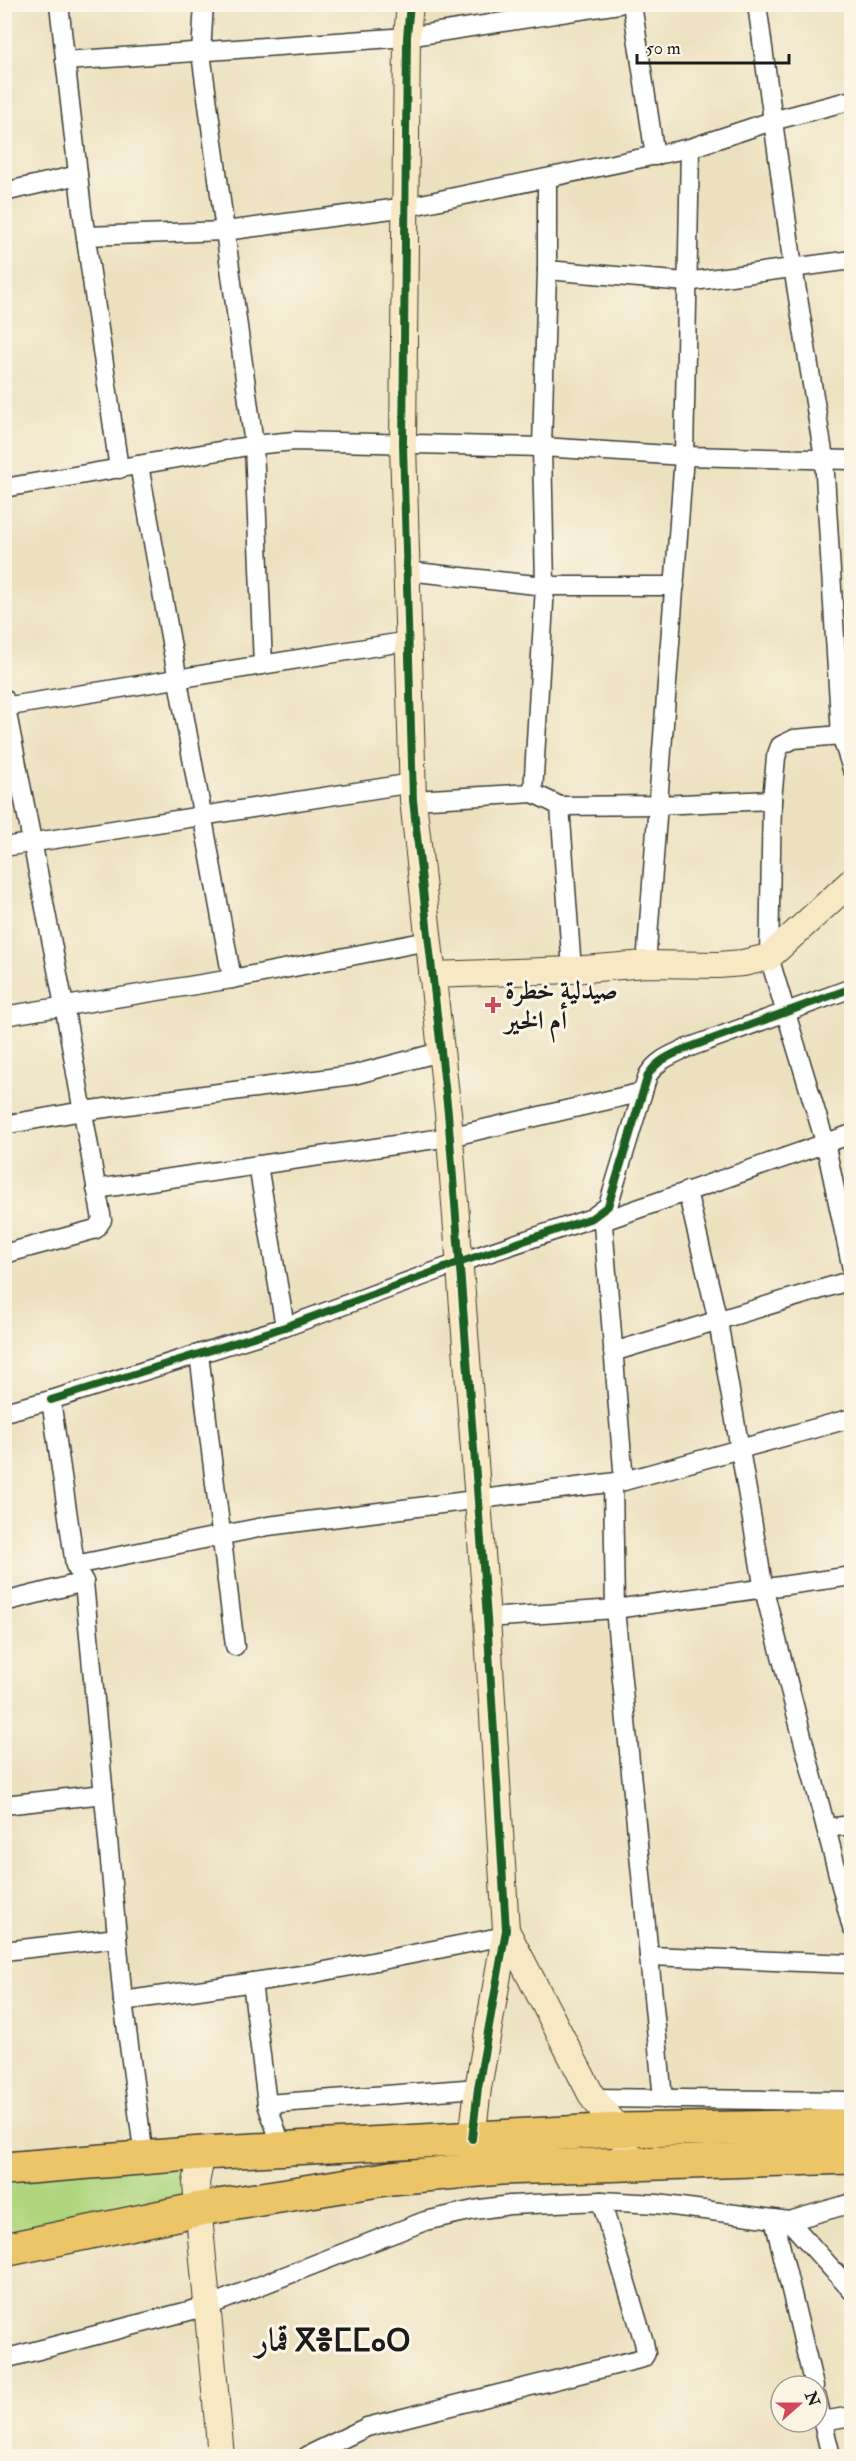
<svg xmlns="http://www.w3.org/2000/svg" width="856" height="2461" font-family="'IM FELL Double Pica',Amiri,'Noto Sans Tifinagh',serif">
<rect width="100%" height="100%" fill="#fcf5e5"/>
<filter id="ink" filterUnits="userSpaceOnUse"><feTurbulence type="fractalNoise" baseFrequency=".0167" numOctaves="2"/><feDisplacementMap in="SourceGraphic" scale="12" xChannelSelector="R" yChannelSelector="G"/><feConvolveMatrix kernelMatrix="1 2 1 2 8 2 1 2 1" color-interpolation-filters="sRGB"/></filter>
<filter id="wash" filterUnits="userSpaceOnUse"><feTurbulence type="fractalNoise" baseFrequency=".008" numOctaves="4" result="noise"/><feDisplacementMap in="SourceGraphic" scale="24" xChannelSelector="R" yChannelSelector="G"/><feGaussianBlur stdDeviation="1.35" result="paint"/><feColorMatrix in="noise" values="0 0 0 0 0 0 0 0 0 0 0 0 0 0 0 0 0 1.4 0 .05"/><feComposite in="paint" operator="in"/></filter>
<g filter="url(#wash)">
<rect width="100%" height="100%" fill="#ece1bf"/>
<path fill="#afd57f" stroke="#66784e" stroke-width="1.5" d="M183 2163 189 2194 5 2236V2173Z"/>
</g>
<g filter="url(#ink)">
<g fill="none" stroke-linecap="round" stroke-linejoin="round">
<g stroke="#3b3a34" stroke-width="21">
<g id="street">
<path d="M59 4 82 210 119 469"/>
<path d="M204 4 201 53 254 445 263 665"/>
<path d="M632 4 655 156"/>
<path d="M757 4 793 267 824 458 841 735 852 769"/>
<path d="M65 61 407 37 619 4"/>
<path d="M4 192 78 175"/>
<path d="M86 236 225 231 407 207 690 148 772 121 852 100"/>
<path d="M547 270 686 282 852 260"/>
<path d="M139 465 232 979"/>
<path d="M4 488 254 445 294 441 542 447 684 456 852 460"/>
<path d="M407 571 545 586H675"/>
<path d="M4 698 64 1005 102 1220 96 1229 4 1254"/>
<path d="M4 707 409 641"/>
<path d="M851 729 841 735 794 739 780 746 776 757 772 800 769 957 825 1142 852 1269"/>
<path d="M533 793 560 806 658 805 772 800"/>
<path d="M413 800 533 793 545 586 542 447 547 270V179"/>
<path d="M560 806 572 970"/>
<path d="M4 847 413 783"/>
<path d="M646 964 684 456 690 148"/>
<path d="M4 1016 232 979 428 941"/>
<path d="M4 1125 83 1111 353 1075 440 1052"/>
<path d="M258 1165 285 1327"/>
<path d="M96 1189 449 1137 643 1092"/>
<path d="M687 1191 718 1321 764 1590 852 1928"/>
<path d="M602 1212 624 1481"/>
<path d="M603 1221 852 1134"/>
<path d="M613 1352 852 1280"/>
<path d="M199 1354 235 1646"/>
<path d="M51 1400 285 1327 458 1263 592 1218 608 1206 648 1075C657 1061 667 1057 682 1050L852 988"/>
<path d="M4 1412 51 1400 75 1565 84 1582 123 2001 144 2157"/>
<path d="M613 1483 615 1609 663 2099"/>
<path d="M75 1565 268 1526 624 1481 852 1418"/>
<path d="M4 1602 84 1582"/>
<path d="M487 1618 615 1609 852 1576"/>
<path d="M4 1805 104 1794"/>
<path d="M826 1828 852 1825"/>
<path d="M4 1951 117 1938"/>
<path d="M649 1956 852 1964"/>
<path d="M252 1982 267 2104 478 2088"/>
<path d="M123 2001 315 1973 505 1936"/>
<path d="M593 2098 852 2101"/>
<path d="M267 2104 283 2150"/>
<path d="M774 2219 814 2386"/>
<path d="M789 2221 852 2203"/>
<path d="M4 2359 208 2306 425 2221 474 2210 510 2205 601 2201 657 2204 789 2221 852 2291"/>
<path d="M817 2398 831 2456"/>
<path d="M822 2421 852 2416"/>
<path d="M307 2456 367 2427 643 2358 646 2353 644 2342 601 2201"/>
</g>
</g>
<g stroke="#3b3a34" stroke-width="28">
<g id="secondary">
<path d="M410 4 407 37 403 444 413 800 448 1113 487 1618 506 1930 478 2088 472 2139"/>
<path d="M432 975 572 970 646 964 718 965 743 963 769 957 852 881"/>
<path d="M506 1930 593 2098 620 2130 632 2165"/>
<path d="M202 2153 196 2183 221 2456"/>
</g>
</g>
<g stroke="#3b3a34" stroke-width="36">
<g id="highway">
<path d="M4 2169 202 2153 620 2130 852 2126"/>
<path d="M4 2250 200 2209 391 2178 500 2168 852 2157"/>
</g>
</g>
<use href="#street" stroke="#fff" stroke-width="18"/>
<use href="#secondary" stroke="#f8e8c3" stroke-width="26"/>
<use href="#highway" stroke="#edc569" stroke-width="33"/>
<g stroke="#fcf5e5" stroke-width="11">
<g id="cycleway">
<path d="M410 4 407 37 403 444 413 800 448 1113 487 1618 506 1930 478 2088 472 2139"/>
<path d="M51 1400 285 1327 458 1263 592 1218 608 1206 648 1075C657 1061 667 1057 682 1050L852 988"/>
</g>
</g>
<use href="#cycleway" stroke="#1b5e20" stroke-width="8"/>
</g>
</g>
<path fill="#d1495b" stroke="#fcf5e5" stroke-width="2" d="M490 996h6v6h6v6h-6v6h-6v-6h-6v-6h6z"/>
<g text-anchor="middle" stroke-width="6" stroke-linejoin="round" paint-order="stroke">
<g font-size="26" font-weight="bold" fill="#1c1c1c" stroke="#fcf5e5" text-anchor="start">
<text x="505" y="999">صيدلية خطرة<tspan x="505" dy="30">أم الخير</tspan></text>
</g>
<g font-size="32" font-weight="bold" fill="#1c1c1c" stroke="#fcf5e5">
<text x="333" y="2351">قمار ⴳⴻⵎⵎⴰⵔ</text>
</g>
</g>
<rect width="856" height="2461" fill="none" stroke="#fcf5e5" stroke-width="24"/>
<g transform="translate(799 2404) rotate(69)"><circle r="28" fill="#fcf5e5" stroke="#a29e95" stroke-width="1.5"/>
<path d="M0-4.5L10 22L0 15L-10 22Z" fill="#d1495b"/>
<text y="-9" font-size="16" font-weight="bold" text-anchor="middle" fill="#1c1c1c">N</text>
</g>
<path d="M637 54v9h152v-9" fill="none" stroke="#1c1c1c" stroke-width="3"/>
<text x="646" y="54" font-size="18" fill="#1c1c1c" stroke="#fcf5e5" stroke-width="4.5" paint-order="stroke">50 m</text>
</svg>
